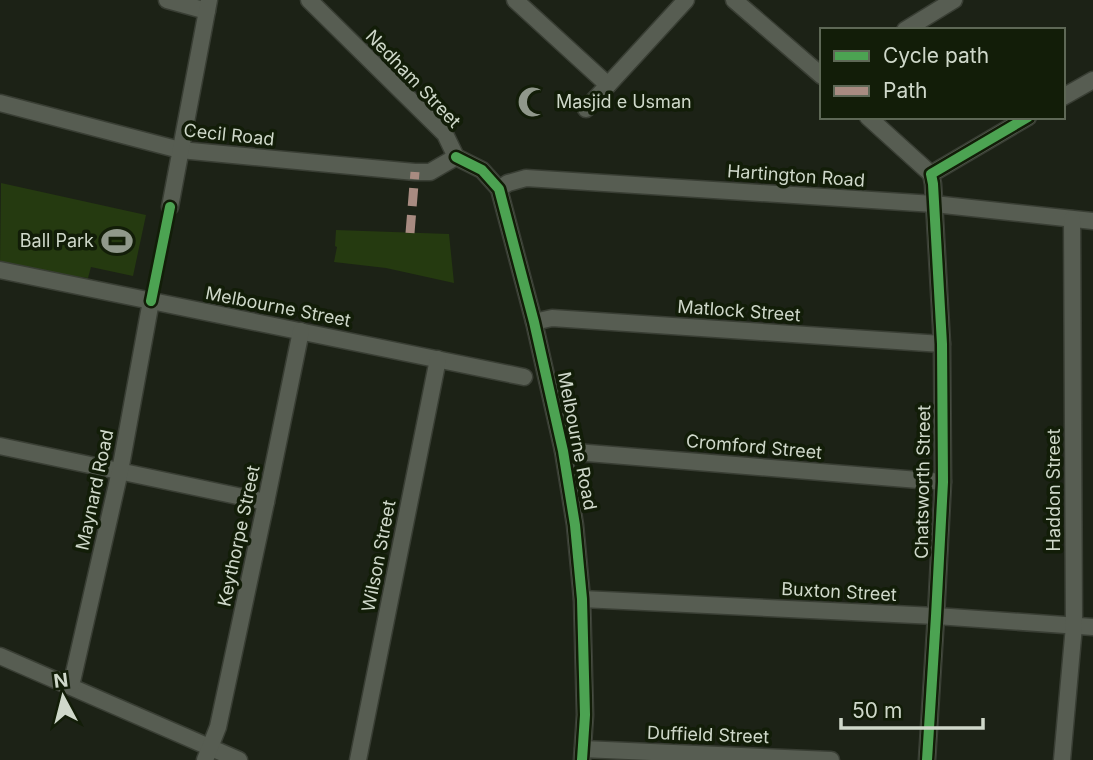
<svg xmlns="http://www.w3.org/2000/svg" width="1093" height="760" font-family="Inter,sans-serif">
<rect width="100%" height="100%" fill="#1c2216"/>
<g fill="#253a10">
<path d="M1 183 146 215 133 276 91 267 88 278 0 267Z"/>
<path d="M336 230 449 234 454 283 386 268 334 262 337 247 335 246Z"/>
</g>
<g fill="none" stroke-linecap="round" stroke-linejoin="round">
<g stroke="#393e34" stroke-width="19">
<g id="street">
<path d="M167 0 207 11"/>
<path d="M309 0 445 134 456 157"/>
<path d="M515 0 608 85"/>
<path d="M734 0 822 76"/>
<path d="M905 30 954 0"/>
<path d="M1063 97 1093 80"/>
<path d="M0 103 180 150 415 172H430L456 157"/>
<path d="M586 109 686 0"/>
<path d="M868 117 931 174"/>
<path d="M456 157 482 170 499 189 534 322 563 451 575 525 582 599 585 715 582 760"/>
<path d="M499 189 508 183 526 178 934 204 1093 221"/>
<path d="M170 207 209 0"/>
<path d="M0 270 524 377"/>
<path d="M534 322 552 318 942 344"/>
<path d="M0 446 266 502"/>
<path d="M563 451 943 482"/>
<path d="M582 599 936 616 1093 627"/>
<path d="M0 656 239 760"/>
<path d="M71 686 120 471 151 301"/>
<path d="M583 749 831 760"/>
<path d="M205 760 218 727 266 502 301 331"/>
<path d="M358 760 438 359"/>
<path d="M927 760 936 616 943 482 942 344 933 184 931 174 1028 117"/>
<path d="M1062 760 1074 626 1072 219"/>
</g>
</g>
<use href="#street" stroke="#575d52" stroke-width="16"/>
<path stroke="#a88b81" stroke-width="9" stroke-dasharray="18 9" stroke-linecap="butt" d="M410 233 415 172"/>
<g stroke="#121d08" stroke-width="15">
<g id="cycleway">
<path d="M456 157 482 170 499 189 534 322 563 451 575 525 582 599 585 715 582 760"/>
<path d="M151 301 170 207"/>
<path d="M927 760 936 616 943 482 942 344 933 184 931 174 1028 117"/>
</g>
</g>
<use href="#cycleway" stroke="#4ca352" stroke-width="10"/>
</g>
<defs>
<g id="mosque-bare" transform="scale(2.415)"><path d="M3.5-4.9A6 6 0 1 0 3.5 4.9A5 5 0 1 1 3.5-4.9Z" fill="#90988b" stroke="#121d08" stroke-width="2.5" paint-order="stroke"/></g>
<g id="stadium-bare" transform="scale(2.415)"><path d="M0-5a6.5 5 0 1 0 0 10a6.5 5 0 1 0 0-10ZM-3.5-1.8h7v3.6h-7Z" fill="#90988b" stroke="#121d08" stroke-width="2.5" paint-order="stroke"/></g>
</defs>
<g fill-rule="evenodd">
<use href="#mosque-bare" x="533" y="102"/>
<use href="#stadium-bare" x="117" y="241"/>
</g>
<g text-anchor="middle" stroke-width="7" stroke-linejoin="round" paint-order="stroke">
<g font-size="18" fill="#cfd8ca" stroke="#121d08">
<text transform="translate(413 79) rotate(46)" y="6">Nedham Street</text>
<text transform="translate(229 135) rotate(6)" y="6">Cecil Road</text>
<text transform="translate(796 176) rotate(4)" y="6">Hartington Road</text>
<text transform="translate(278 307) rotate(11)" y="6">Melbourne Street</text>
<text transform="translate(739 311) rotate(4)" y="6">Matlock Street</text>
<text transform="translate(577 441) rotate(79)" y="6">Melbourne Road</text>
<text transform="translate(754 447) rotate(5)" y="6">Cromford Street</text>
<text transform="translate(923 482) rotate(-89)" y="6">Chatsworth Street</text>
<text transform="translate(95 490) rotate(-78)" y="6">Maynard Road</text>
<text transform="translate(1054 490) rotate(-90)" y="6">Haddon Street</text>
<text transform="translate(239 536) rotate(-78)" y="6">Keythorpe Street</text>
<text transform="translate(379 556) rotate(-79)" y="6">Wilson Street</text>
<text transform="translate(839 592) rotate(3)" y="6">Buxton Street</text>
<text transform="translate(708 735) rotate(2)" y="6">Duffield Street</text>
</g>
<g font-size="18" fill="#cfd8ca" stroke="#121d08" text-anchor="start">
<text x="556" y="108">Masjid e Usman</text>
<text x="94" y="247" text-anchor="end">Ball Park</text>
</g>
</g>
<rect x="820" y="28" width="245" height="91" fill="#121d08" stroke="#5e6856" stroke-width="2"/>
<rect x="834" y="51" width="35" height="10" fill="#4ca352" stroke="#5e6856" stroke-width="2"/>
<text x="883" y="63" font-size="21" fill="#cfd8ca">Cycle path</text>
<rect x="834" y="86" width="35" height="10" fill="#a88b81" stroke="#5e6856" stroke-width="2"/>
<text x="883" y="98" font-size="21" fill="#cfd8ca">Path</text>
<g transform="translate(63 697) rotate(353)" stroke="#121d08" stroke-width="5" paint-order="stroke">
<path d="M0-5L12 26L0 18L-12 26Z" fill="#cfd8ca"/>
<text y="-10" font-size="19" font-weight="bold" text-anchor="middle" fill="#cfd8ca">N</text>
</g>
<path d="M841 718v10h142v-10" fill="none" stroke="#cfd8ca" stroke-width="3.5"/>
<text x="852" y="718" font-size="21" fill="#cfd8ca" stroke="#121d08" stroke-width="5" paint-order="stroke">50 m</text>
</svg>
